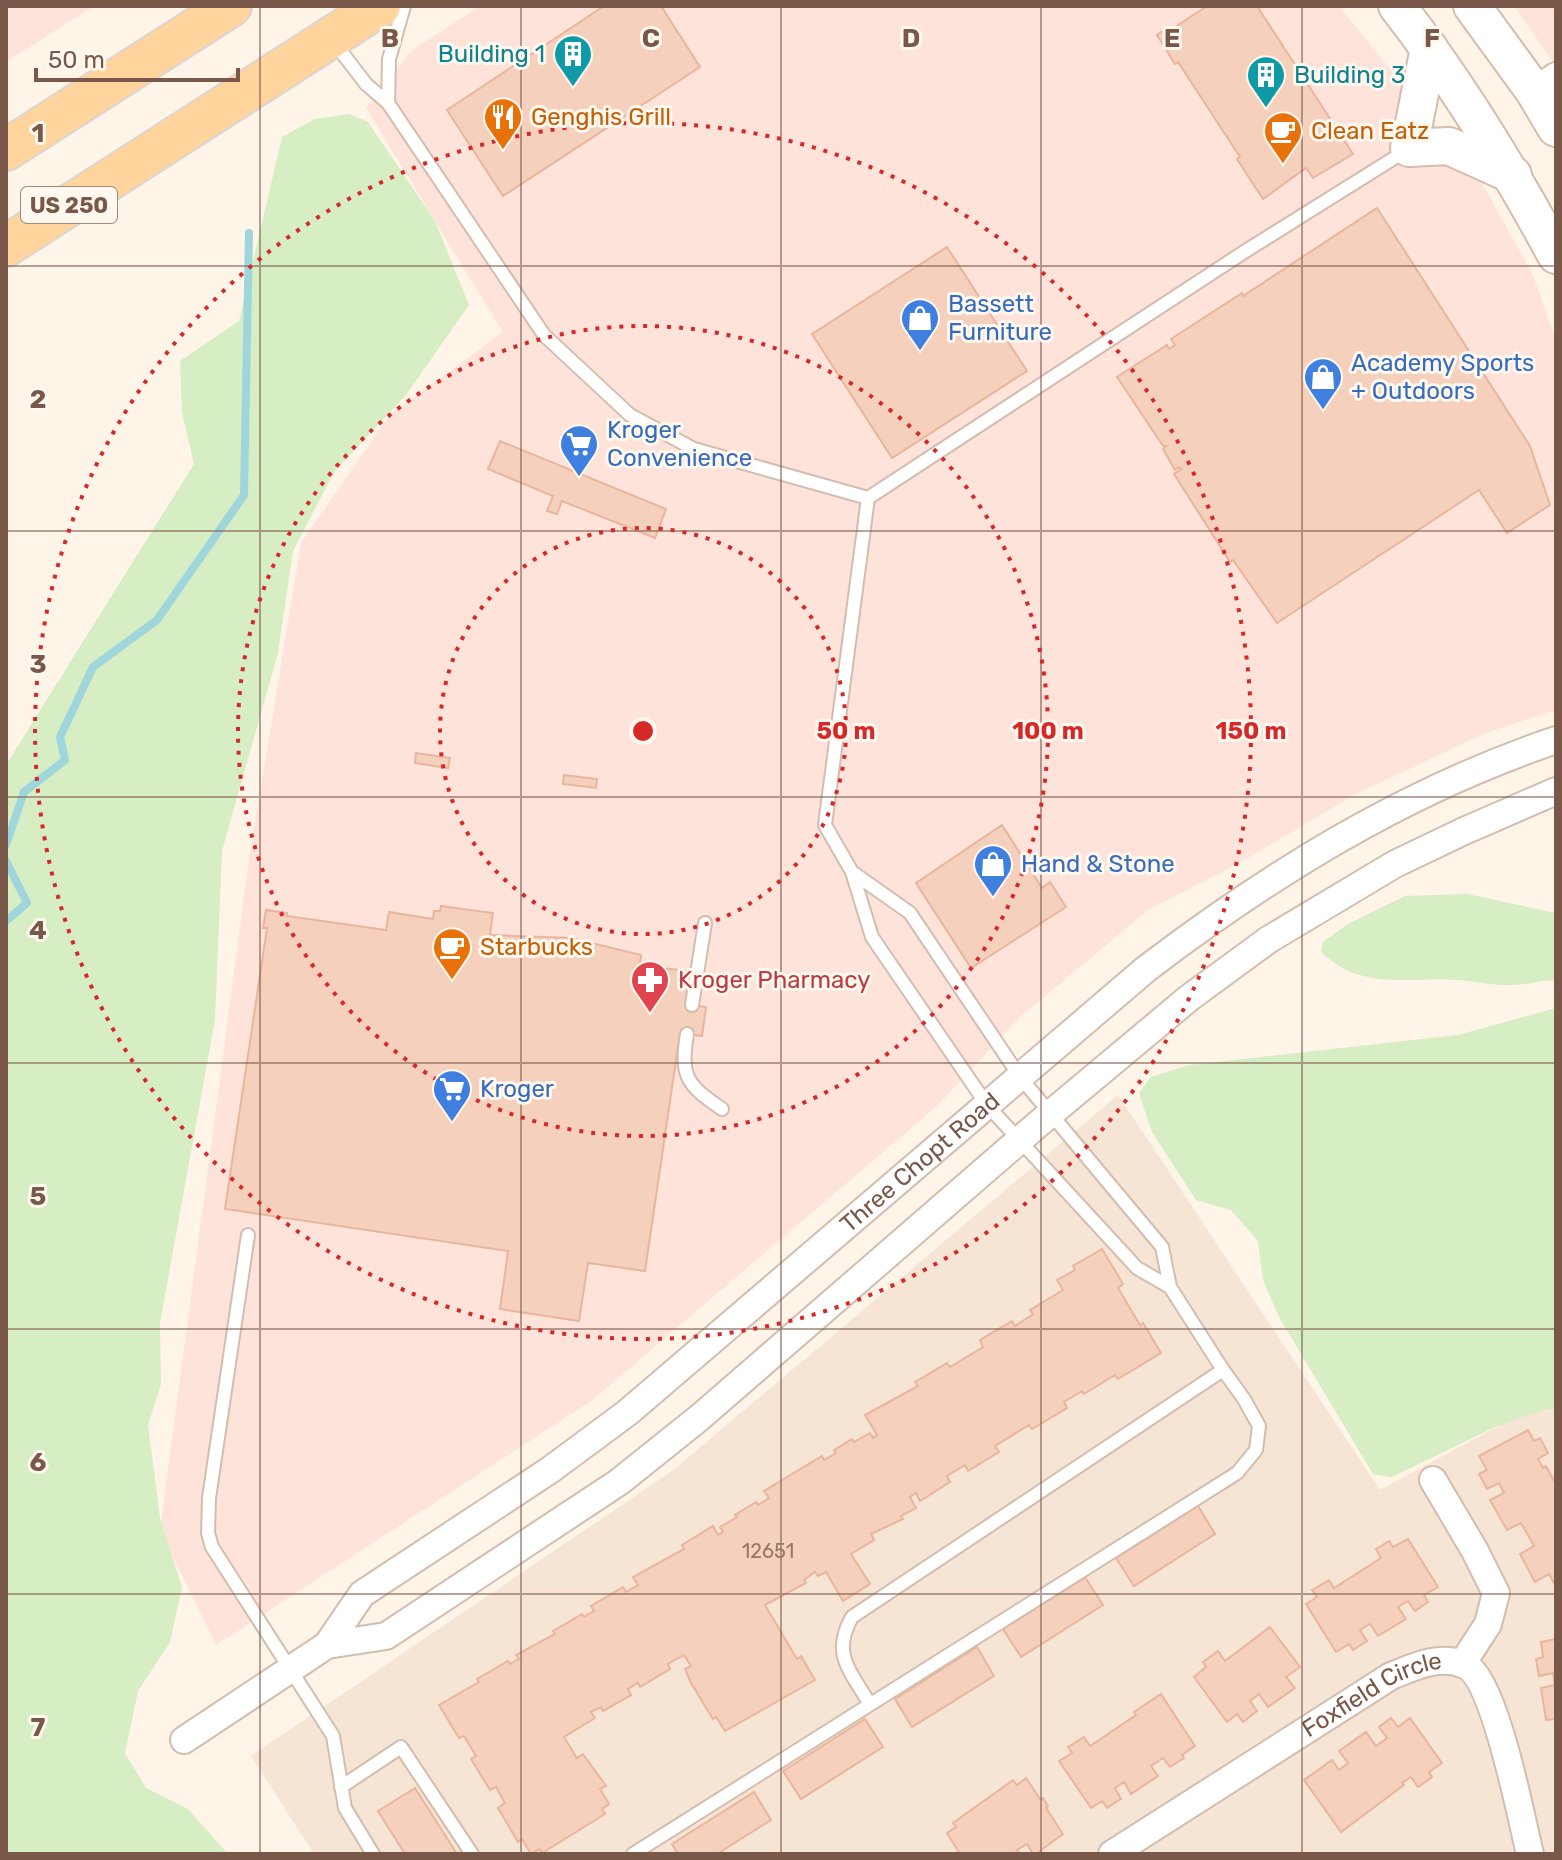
<svg xmlns="http://www.w3.org/2000/svg" width="1562" height="1860" font-family="Rubik,sans-serif">
<rect width="100%" height="100%" fill="#fef4e7"/>
<path fill="#f6e5d5" d="M1118 1095 1380 1490 1550 1398 1556 1410V1854H314L251 1756 672 1471Z"/>
<g fill="#fee3db">
<path d="M6 6H94L6 62Z"/>
<path d="M480 6H1339L1481 181 1533 275 1556 341V710L1486 733 1358 793 1234 866 1148 910 1020 1017 938 1105 591 1401 216 1645 160 1530 249 860 301 543 389 416 503 332 366 108 411 51Z"/>
<path d="M1514 6H1556V66Z"/>
</g>
<g fill="#d7edc4">
<path d="M349 114 368 122 435 221 469 305 406 395 334 472 293 551 278 653 222 851 215 1020 160 1323 161 1384 148 1425 160 1518 182 1587 170 1642 138 1691 125 1753 146 1788 188 1809 228 1854H6V765L194 464 182 412 180 361 239 321 282 137 315 119Z"/>
<path d="M1467 894 1556 913V980C1541 980 1527 985 1513 985 1494 986 1475 981 1457 980 1406 977 1362 991 1321 952L1323 942 1348 924 1405 896Z"/>
<path d="M1556 1008V1410L1546 1409 1495 1427 1392 1477 1373 1474 1279 1317 1263 1280 1258 1241 1231 1210 1196 1200 1152 1132 1139 1093 1151 1077 1189 1065 1458 1035Z"/>
</g>
<g fill="none" stroke-linecap="round" stroke-linejoin="round">
<g stroke="#9fd6dc" stroke-width="8">
<path d="M6 845 24 792 65 760 60 737 93 667 157 620 244 495 249 233"/>
<path d="M6 861 27 903 6 921"/>
</g>
</g>
<g fill="#f5d0bd" stroke="#e9b59c" stroke-width="2">
<path d="M604 6H661L700 67 503 196 447 110Z"/>
<path d="M1207 6H1257L1353 154 1313 178 1306 168 1263 199 1237 159 1240 157 1178 62 1175 64 1157 35 1164 30 1166 33Z"/>
<path d="M1377 208 1530 446 1550 505 1507 533 1479 490 1277 623 1233 560 1230 562 1174 474 1181 469 1179 467 1175 470 1163 449 1166 446H1163L1117 377 1167 345 1169 349 1175 345 1171 339 1242 293 1243 296Z"/>
<path d="M947 247 1027 371 892 458 812 334Z"/>
<path d="M500 441 666 509 655 538 562 501 557 514 547 511 553 496 488 469Z"/>
<path d="M416 753 450 758 448 768 415 763Z"/>
<path d="M564 775 597 779 596 788 563 784Z"/>
<path d="M1002 825 1042 888 1050 882 1066 907 971 968 916 883Z"/>
<path d="M441 906 493 913 490 935 571 938 641 955 640 966 690 971 686 1004 706 1007 702 1036 680 1033 645 1271 588 1263 579 1321 500 1309 508 1251 225 1209 267 928H263L266 910 287 913V916L386 930 389 912 433 919 434 911H440Z"/>
<path d="M1102 1249 1123 1284 1118 1288 1140 1325 1143 1323 1161 1353 1118 1379 1115 1375 1084 1394 1082 1391 1064 1402 1067 1408 1032 1429 1029 1425 995 1446 999 1452 968 1471 965 1465 947 1476 950 1482 920 1501 916 1493 910 1497 916 1508 901 1516 903 1519 871 1534 874 1540 851 1554 870 1584 843 1601 826 1572 818 1576 815 1572 804 1580 806 1583 765 1605 797 1659 801 1656 815 1680 725 1731 716 1717 713 1719 691 1683 685 1669 691 1666 684 1655 668 1664 670 1669 640 1687 638 1683 628 1689 631 1695 603 1711 601 1707 591 1712 595 1718 564 1737 577 1758 583 1754 606 1786 600 1789 609 1804 602 1809 605 1814 542 1853 540 1849 531 1854 522 1839 518 1842 498 1808 505 1803 496 1787 490 1790 471 1759 476 1756 464 1736 459 1738 439 1705 479 1682 477 1679 508 1661 510 1664 519 1659 516 1655 555 1634 553 1631 582 1614 584 1617 594 1611 591 1606 623 1587 626 1592 638 1585 633 1577 684 1549 682 1545 713 1526 718 1535 723 1532 720 1527 737 1517 735 1515 756 1502 758 1505 769 1498 764 1491 822 1456 824 1460 836 1453 834 1450 852 1439 854 1442 870 1433 873 1438 877 1435 865 1415 918 1386 915 1382 947 1363 950 1367 983 1347 980 1340 1012 1321 1015 1326 1033 1314 1030 1310 1063 1290 1057 1280 1075 1270 1073 1266Z"/>
<path d="M1528 1430 1534 1441 1540 1438 1548 1453 1538 1459 1543 1468 1546 1466 1556 1484V1587L1549 1574 1535 1582 1520 1554 1534 1546 1521 1523 1507 1530 1490 1500 1504 1493 1499 1483 1487 1489 1479 1474 1487 1470 1479 1456Z"/>
<path d="M1198 1506 1215 1534 1134 1586 1116 1558Z"/>
<path d="M1408 1539 1438 1587 1424 1595 1428 1602 1415 1611 1408 1601 1398 1607 1406 1619 1378 1636 1370 1624 1360 1630 1367 1641 1353 1650 1349 1644 1336 1652 1306 1604 1317 1597 1312 1590 1329 1580 1334 1588 1381 1558 1376 1549 1389 1541 1393 1547Z"/>
<path d="M1085 1577 1103 1605 1021 1657 1003 1629Z"/>
<path d="M1270 1627 1300 1667 1286 1677 1295 1688 1268 1707 1259 1694 1250 1701 1257 1711 1243 1722 1237 1714 1227 1722 1194 1677 1206 1667 1203 1662 1218 1651 1225 1661Z"/>
<path d="M1556 1639V1719L1546 1720 1541 1688 1555 1685 1553 1673 1539 1676 1536 1659 1543 1657 1541 1642Z"/>
<path d="M977 1647 994 1676 912 1727 895 1699Z"/>
<path d="M1161 1694 1195 1746 1182 1755 1184 1758 1170 1767 1163 1758 1151 1766 1158 1776 1131 1794 1124 1782 1115 1788 1121 1799 1107 1808 1102 1801 1091 1808 1059 1761 1072 1753 1068 1747 1084 1737 1090 1746 1136 1715 1134 1712Z"/>
<path d="M1391 1718 1398 1727 1410 1718 1442 1763 1429 1772 1432 1777 1418 1787 1411 1777 1402 1783 1404 1785 1341 1832 1304 1780 1332 1760 1339 1770 1348 1763 1339 1751 1366 1732 1376 1746 1387 1738 1379 1727Z"/>
<path d="M865 1719 883 1747 801 1799 783 1771Z"/>
<path d="M1026 1778 1040 1799 1043 1798 1048 1806 1046 1808 1063 1834 1036 1854H1033L1027 1844 1017 1850 1020 1854H960L947 1833 956 1827 953 1823 1013 1780 1017 1785Z"/>
<path d="M415 1788 457 1854H405L378 1811Z"/>
<path d="M754 1792 771 1820 717 1854H678L672 1844Z"/>
</g>
<g fill="none" stroke-linecap="round" stroke-linejoin="round">
<g stroke="#d3bdaf" stroke-width="16">
<g id="service">
<path d="M333 41 366 84 388 103 544 335 630 415 694 449 868 498"/>
<path d="M388 103 389 59 404 6"/>
<path d="M852 872 910 913 1020 1077 1162 1247 1170 1287 1137 1268 987 1105 872 937 852 872 825 825 868 498 1244 252 1407 150"/>
<path d="M692 1005 705 923"/>
<path d="M687 1034C680 1077 687 1085 722 1109"/>
<path d="M248 1235 209 1498 208 1533 212 1547 333 1736 345 1808 373 1854"/>
<path d="M869 1703C850 1670 831 1654 852 1617L1223 1370"/>
<path d="M341 1787 401 1747 472 1854"/>
<path d="M633 1854 1237 1473 1256 1450 1259 1426 1244 1399 1223 1370 1170 1287"/>
</g>
</g>
<g stroke="#d3bdaf" stroke-width="30">
<g id="minor">
<path d="M1534 91 1556 76"/>
<path d="M1433 1480 1475 1551 1496 1593 1488 1624 1462 1664"/>
<path d="M327 1645 386 1636 619 1482 699 1418 1037 1125 1189 998 1268 940 1395 864 1464 831 1556 791"/>
<path id="s1" d="M184 1740 327 1645 362 1594 550 1470 627 1413 1146 969C1272 873 1405 791 1556 740"/>
<path id="s2" d="M1112 1854 1391 1676C1414 1667 1437 1655 1463 1664 1495 1676 1521 1818 1530 1854"/>
</g>
</g>
<g stroke="#d7bcab" stroke-width="40">
<g id="secondary">
<path d="M1397 6C1458 84 1509 168 1556 255"/>
<path d="M1472 6 1534 91 1556 128"/>
<path d="M1429 48 1409 148 1449 146 1513 175"/>
</g>
</g>
<g stroke="#dcd4d0" stroke-width="44">
<g id="primary">
<path d="M6 150 231 6"/>
<path d="M6 246 380 6"/>
</g>
</g>
<use href="#service" stroke="#fff" stroke-width="12"/>
<use href="#minor" stroke="#fff" stroke-width="26"/>
<use href="#secondary" stroke="#fff" stroke-width="36"/>
<use href="#primary" stroke="#ffd59d" stroke-width="40"/>
</g>
<path fill="none" stroke="#7a5849" stroke-width="2" stroke-opacity="0.55" d="M260 6V1854M521 6V1854M781 6V1854M1041 6V1854M1302 6V1854M6 266H1556M6 531H1556M6 797H1556M6 1063H1556M6 1329H1556M6 1594H1556"/>
<g fill="none" stroke="#d62828" stroke-width="4" stroke-dasharray="4 8">
<circle cx="643" cy="731" r="203"/>
<circle cx="643" cy="731" r="405"/>
<circle cx="643" cy="731" r="608"/>
</g>
<defs>
<g id="building-pin" transform="scale(2)"><path d="M0 17L-7.5 6A9.5 9.5 0 1 1 7.5 6Z" fill="#0f9aa8" stroke="#fff8ef"/><path d="M-4-6H4V6H1V3H-1V6H-4ZM-2.5-4.3h1.7v1.8h-1.7ZM.8-4.3h1.7v1.8H.8ZM-2.5-1h1.7V.8h-1.7ZM.8-1h1.7V.8H.8Z" fill="#fff"/></g>
<g id="restaurant-pin" transform="scale(2)"><path d="M0 17L-7.5 6A9.5 9.5 0 1 1 7.5 6Z" fill="#e8710a" stroke="#fff8ef"/><path d="M-5-6h1v4h1v-4h1v4h1v-4h1v5L-1.5 .5V6h-2V.5L-5-1ZM5-6V6H3V1.5H1.5Q1.5-4 5-6Z" fill="#fff"/></g>
<g id="cafe-pin" transform="scale(2)"><path d="M0 17L-7.5 6A9.5 9.5 0 1 1 7.5 6Z" fill="#e8710a" stroke="#fff8ef"/><path d="M-5.5-4.5H6V0H3Q3 3.5 0 3.5H-2.5Q-5.5 3.5-5.5 0ZM3-3.2v2h1.7v-2ZM-6 4.5H4V6H-6Z" fill="#fff"/></g>
<g id="shop-pin" transform="scale(2)"><path d="M0 17L-7.5 6A9.5 9.5 0 1 1 7.5 6Z" fill="#3f7fe0" stroke="#fff8ef"/><path d="M-5-2.5h2.3a2.7 3.5 0 0 1 5.4 0H5L5.5 6h-11ZM-1.5-2.5h3a1.5 2.3 0 0 0-3 0Z" fill="#fff"/></g>
<g id="supermarket-pin" transform="scale(2)"><path d="M0 17L-7.5 6A9.5 9.5 0 1 1 7.5 6Z" fill="#3f7fe0" stroke="#fff8ef"/><path d="M-6-5.5h2.5l.6 2H6L4.5 2H-2.5L-4.4-4H-6ZM-1.5 3.2a1.3 1.3 0 1 0 .1 0ZM3 3.2a1.3 1.3 0 1 0 .1 0Z" fill="#fff"/></g>
<g id="pharmacy-pin" transform="scale(2)"><path d="M0 17L-7.5 6A9.5 9.5 0 1 1 7.5 6Z" fill="#e0444e" stroke="#fff8ef"/><path d="M-2-6h4v4h4v4h-4v4h-4v-4h-4v-4h4Z" fill="#fff"/></g>
</defs>
<g fill-rule="evenodd">
<use href="#building-pin" x="573" y="54"/>
<use href="#building-pin" x="1266" y="75"/>
<use href="#restaurant-pin" x="503" y="117"/>
<use href="#cafe-pin" x="1283" y="131"/>
<use href="#shop-pin" x="920" y="318"/>
<use href="#shop-pin" x="1323" y="377"/>
<use href="#supermarket-pin" x="579" y="444"/>
<use href="#shop-pin" x="993" y="864"/>
<use href="#cafe-pin" x="452" y="947"/>
<use href="#pharmacy-pin" x="650" y="980"/>
<use href="#supermarket-pin" x="452" y="1089"/>
</g>
<g text-anchor="middle" stroke-width="6" stroke-linejoin="round" paint-order="stroke">
<g font-size="20" fill="#997666">
<text x="768" y="1558">12651</text>
</g>
<rect fill="#fff8ef" stroke="#a2887b" stroke-width="2" x="21" y="187" width="96" height="36" rx="6"/>
<g font-size="22" font-weight="bold" fill="#7a5849">
<text x="69" y="213">US 250</text>
</g>
<g font-size="24" fill="#0d838f" stroke="#fff8ef" text-anchor="end">
<text x="545" y="62">Building 1</text>
<text x="1294" y="83" text-anchor="start">Building 3</text>
</g>
<g font-size="24" fill="#c56008" stroke="#fff8ef" text-anchor="start">
<text x="531" y="125">Genghis Grill</text>
<text x="1311" y="139">Clean Eatz</text>
<text x="480" y="955">Starbucks</text>
</g>
<g font-size="24" fill="#366cbe" stroke="#fff8ef" text-anchor="start">
<text x="948" y="312">Bassett<tspan x="948" dy="28">Furniture</tspan></text>
<text x="1351" y="371">Academy Sports<tspan x="1351" dy="28">+ Outdoors</tspan></text>
<text x="607" y="438">Kroger<tspan x="607" dy="28">Convenience</tspan></text>
<text x="1021" y="872">Hand &amp; Stone</text>
<text x="480" y="1097">Kroger</text>
</g>
<g font-size="24" fill="#be3a42" stroke="#fff8ef" text-anchor="start">
<text x="678" y="988">Kroger Pharmacy</text>
</g>
<g font-size="24" fill="#7a5849" stroke="#fff8ef">
<text dy="8" stroke="none"><textPath href="#s1" startOffset="940">Three Chopt Road</textPath></text>
<text dy="8" stroke="none"><textPath href="#s2" startOffset="306">Foxfield Circle</textPath></text>
</g>
</g>
<g font-size="26" text-anchor="middle" font-weight="bold" fill="#7a5849" stroke="#fff8ef" stroke-width="6" stroke-linejoin="round" paint-order="stroke">
<text x="390" y="47">B</text>
<text x="651" y="47">C</text>
<text x="911" y="47">D</text>
<text x="1172" y="47">E</text>
<text x="1432" y="47">F</text>
<text x="38" y="142">1</text>
<text x="38" y="408">2</text>
<text x="38" y="673">3</text>
<text x="38" y="939">4</text>
<text x="38" y="1205">5</text>
<text x="38" y="1471">6</text>
<text x="38" y="1736">7</text>
</g>
<circle cx="643" cy="731" r="12" fill="#d62828" stroke="#fff8ef" stroke-width="4"/>
<g font-size="24" text-anchor="middle" font-weight="bold" fill="#d62828" stroke="#fff8ef" stroke-width="6" stroke-linejoin="round" paint-order="stroke">
<text x="846" y="739">50 m</text>
<text x="1048" y="739">100 m</text>
<text x="1251" y="739">150 m</text>
</g>
<rect width="1562" height="1860" fill="none" stroke="#7a5849" stroke-width="16"/>
<path d="M36 68v12h202v-12" fill="none" stroke="#7a5849" stroke-width="4"/>
<text x="48" y="68" font-size="24" fill="#7a5849" stroke="#fff8ef" stroke-width="6" paint-order="stroke">50 m</text>
</svg>
